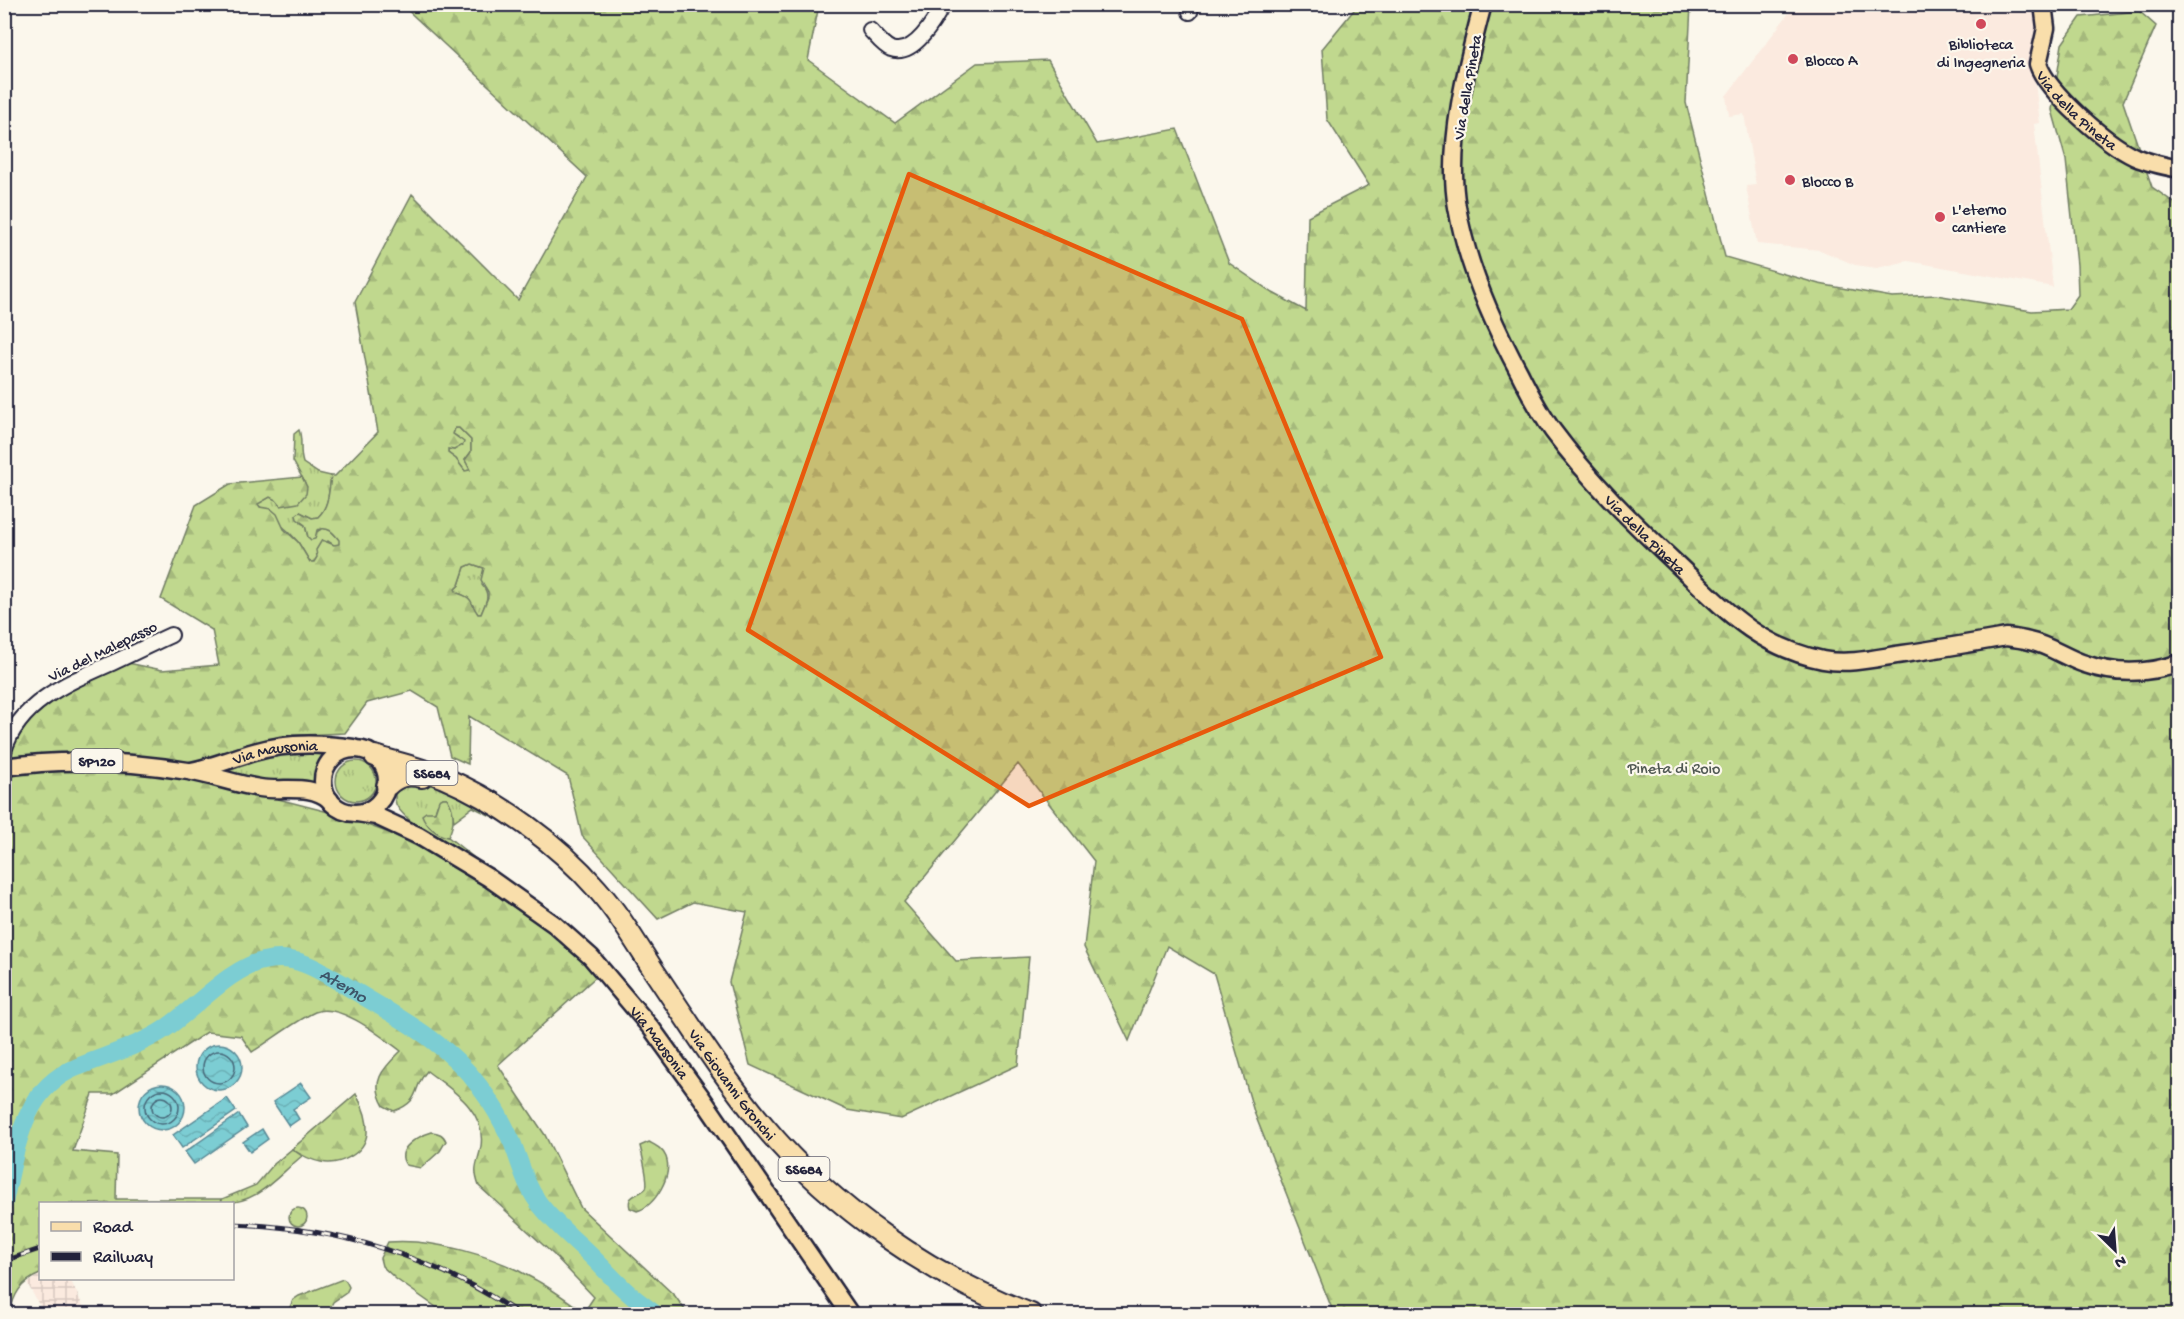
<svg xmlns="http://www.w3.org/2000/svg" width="2184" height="1319" font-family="'Gochi Hand',sans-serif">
<defs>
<pattern id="industrial-grid" width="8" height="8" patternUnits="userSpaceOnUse" patternTransform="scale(1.5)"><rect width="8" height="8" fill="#fbeadf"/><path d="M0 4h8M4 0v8" fill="none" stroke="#d7c8c0"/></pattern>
<pattern id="grass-tufts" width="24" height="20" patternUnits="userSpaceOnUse" patternTransform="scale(1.5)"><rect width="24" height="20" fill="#c0d88e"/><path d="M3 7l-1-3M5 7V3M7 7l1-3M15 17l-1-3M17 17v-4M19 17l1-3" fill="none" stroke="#a5b97b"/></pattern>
<pattern id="forest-firs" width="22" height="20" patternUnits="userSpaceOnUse" patternTransform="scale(1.5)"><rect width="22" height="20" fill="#c0d88e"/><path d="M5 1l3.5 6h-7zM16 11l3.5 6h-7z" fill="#a5b97b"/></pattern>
<pattern id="water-waves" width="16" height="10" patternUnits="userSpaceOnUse" patternTransform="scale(1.5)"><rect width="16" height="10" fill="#7ccdd3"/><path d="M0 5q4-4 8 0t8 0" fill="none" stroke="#6bb0b6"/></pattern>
</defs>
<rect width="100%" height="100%" fill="#fbf7ec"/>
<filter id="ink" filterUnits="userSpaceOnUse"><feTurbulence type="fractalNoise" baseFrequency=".0167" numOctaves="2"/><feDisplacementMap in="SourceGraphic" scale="12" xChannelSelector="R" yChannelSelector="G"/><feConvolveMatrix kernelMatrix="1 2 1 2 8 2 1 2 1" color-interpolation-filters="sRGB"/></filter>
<g filter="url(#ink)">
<path fill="#fbeadf" d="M2028 4 2029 9 2037 8 2039 33 2031 50 2040 123 2034 124 2053 287 1908 261 1877 268 1855 265 1820 250 1757 244 1746 186 1756 185 1744 114 1729 116 1726 96 1795 5Z"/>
<path fill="url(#industrial-grid)" d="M40 1274V1278L70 1279 87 1314H44L27 1283Z"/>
<g fill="url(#grass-tufts)" stroke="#717d64" stroke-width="1.5">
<path d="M455 428H459L471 440V452L465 460 471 470 465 471 456 459 448 453V449L454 450 458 437 453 434Z"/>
<path d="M299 430C303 440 299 451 303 463L318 473 331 476C329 491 329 507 318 517L312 518 300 512 301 523 305 525 308 537 323 528 330 530 340 540 339 545H334L328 541 314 562H310L298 542 289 532 257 504 270 497 276 500 305 483 293 461 294 434Z"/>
<path d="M472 564 484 568 482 585C491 595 486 602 481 614H478C469 603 474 598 457 593L455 589 459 585 465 567Z"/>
<path d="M287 753 332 755 323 765 320 784H286L203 771 254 758Z"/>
<circle cx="356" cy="781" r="20"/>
<path d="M423 780 440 785 496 813 499 820 473 807 454 821 451 806 447 798H443L437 805 435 812 430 813 442 836 448 837 477 860C458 853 404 823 396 804 394 798 395 792 398 786Z"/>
<path d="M292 1149 302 1156C275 1178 258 1204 221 1203L222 1199 256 1185 274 1164Z"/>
</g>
<g fill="url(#forest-firs)" stroke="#717d64" stroke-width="1.5" fill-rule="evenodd">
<path d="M402 5H819L808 60 895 123 977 63 1048 60 1097 144 1177 129 1229 263 1273 293 1306 311 1308 216 1369 185 1327 119 1322 49 1358 5H1691L1686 103 1725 257 1819 284 1892 297 1936 295 2032 311 2068 309 2078 295 2077 265 2066 160 2052 110 2062 44 2081 17 2139 11 2156 26 2123 102 2152 187 2180 207 2179 1314H1334L1254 1112 1214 974 1167 946 1129 1041 1084 947 1094 861 1018 764 904 902 956 961 1029 957 1018 1065 901 1119 847 1110 750 1065 729 982 747 912 693 902 658 919 582 836 568 776 469 716 468 764 450 756 438 707 412 691 367 703 345 733 280 736 190 765 5 761V736L11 723 50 686 123 662 162 670 219 665 212 630 161 599 196 505 230 484 302 477 307 487 306 494 298 503 281 506 276 500 270 497 258 504 260 507 271 509 277 514 284 529 298 542 310 562H314L317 557 316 550 322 540 334 545 339 544V540C333 532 328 526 317 530L315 539 311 540 308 537 305 525 297 519 296 515 300 512 312 518 318 517C329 507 329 490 331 476H335L378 432 355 302 412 194 518 300 587 177ZM455 428H459L471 440V452L465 460 470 470 465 471 456 459 448 453V449L454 450 463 445 464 442 453 434ZM472 564 484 568 481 580 488 592V597L481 614H478C468 601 476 599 457 593L455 589 459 585 465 567Z"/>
<path d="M68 767 149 772 243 790 340 815 392 834 457 866 553 931 600 973 498 1065 545 1135 581 1208 675 1296 688 1314H446L396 1279 382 1266 380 1258 388 1242C433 1238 495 1256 534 1279 551 1288 568 1301 584 1312L594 1297 554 1255 479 1186C472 1166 478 1165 481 1146 486 1110 452 1090 427 1071 411 1089 423 1100 394 1111L384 1106C369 1081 384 1068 401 1051 382 1037 340 1002 315 1012 297 1020 270 1041 252 1052L241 1036 207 1032 113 1094H93L73 1151 117 1155 116 1199H222L221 1203 40 1204V1274C20 1282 14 1295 9 1314H5V774Z"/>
<path d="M443 798H447C455 811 455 824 448 837 437 835 426 826 422 815L426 812H435L439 800Z"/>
<path d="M356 1094C363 1106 368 1119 367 1133 365 1154 339 1166 321 1162 310 1160 301 1155 292 1149Z"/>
<path d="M432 1132C439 1133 443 1134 446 1141L440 1151 421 1168 406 1165C394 1148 419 1136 432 1132Z"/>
<path d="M649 1142C656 1146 663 1149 666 1157 673 1176 655 1206 637 1211L630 1208C626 1194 639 1196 646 1188 649 1183 642 1154 640 1146Z"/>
<circle cx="298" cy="1217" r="9"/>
<path d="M343 1279 346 1281 349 1287 346 1293 333 1302 327 1314H287L293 1300 299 1296Z"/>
</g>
<g fill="url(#water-waves)" stroke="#588996" stroke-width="1.5">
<circle cx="219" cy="1067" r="23"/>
<path d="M301 1083 311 1097 293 1109 299 1119 289 1126 273 1102Z"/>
<circle cx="162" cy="1107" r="23"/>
<path d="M227 1098 236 1111 182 1148 173 1135Z"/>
<path d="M239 1114 247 1127 194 1164 185 1152Z"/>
<path d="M262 1129 268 1139 250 1152 243 1142Z"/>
</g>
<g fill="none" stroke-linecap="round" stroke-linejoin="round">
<g stroke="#466678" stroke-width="1.5">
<circle cx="219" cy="1067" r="16"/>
<circle cx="162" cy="1107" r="17"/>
<circle cx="162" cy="1107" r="10"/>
</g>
<path stroke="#7ccdd3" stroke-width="18" id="s1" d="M4 1202C16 1152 21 1090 75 1068 104 1056 134 1048 160 1032 192 1012 229 968 263 961 276 958 292 959 305 964 323 971 341 983 358 993 401 1019 449 1044 479 1086 492 1103 503 1122 512 1142 520 1162 525 1184 538 1202 552 1221 570 1236 587 1252 599 1263 610 1276 623 1288 633 1298 645 1306 655 1314"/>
<g stroke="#22223b" stroke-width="18">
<g id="minor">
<path d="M1190 12 1192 4"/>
<path d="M870 30C876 36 883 46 891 49 914 57 935 20 943 4"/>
<path d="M4 751C19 702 69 682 112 663 132 654 151 644 171 635"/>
</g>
</g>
<g stroke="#22223b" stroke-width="21">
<g id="major">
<path id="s2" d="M1483 4C1467 64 1446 146 1457 207 1467 266 1492 322 1520 374 1530 394 1540 413 1553 431 1590 481 1634 524 1679 566 1724 609 1758 647 1823 660 1850 665 1876 658 1903 654 1937 649 1972 643 2006 637 2014 638 2022 639 2029 641 2049 645 2066 658 2085 664 2116 675 2148 674 2180 663"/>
<path id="s3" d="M2043 4 2046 28 2038 64C2047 92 2107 144 2135 157 2149 163 2164 166 2180 169"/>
<circle cx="355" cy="781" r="32"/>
<path d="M4 767C66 758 127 761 188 771 212 775 235 784 260 788 284 792 310 783 330 800"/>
<path id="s4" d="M191 771C213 767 233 758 254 752 287 742 320 743 353 748"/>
<path id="s5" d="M357 813 376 816 419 836 489 878 554 924 591 957 652 1029 702 1098 850 1314"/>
</g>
</g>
<g stroke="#22223b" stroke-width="24">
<g id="highway">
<path id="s6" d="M375 756C398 763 422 768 444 778 500 802 557 843 597 889 619 914 636 943 654 971 689 1023 723 1077 764 1126 833 1209 931 1276 1031 1314"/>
<path d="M387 786C398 775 408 774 422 777"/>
</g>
</g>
<use href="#minor" stroke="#fbf7ec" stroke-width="14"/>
<use href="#major" stroke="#f9deab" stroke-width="16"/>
<use href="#highway" stroke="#f9deab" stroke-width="20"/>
<g stroke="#22223b" stroke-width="5">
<g id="rail">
<path d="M232 1224C335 1227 434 1256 519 1314"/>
<path d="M4 1261 40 1249"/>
</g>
</g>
<use href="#rail" stroke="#fbf7ec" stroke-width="3" stroke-dasharray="9" stroke-linecap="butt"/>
</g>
</g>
<path fill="#e8590c" fill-opacity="0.2" stroke="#e8590c" stroke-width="4.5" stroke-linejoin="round" d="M909 174 1242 319 1381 657 1029 806 748 630Z"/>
<g fill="#d1495b" stroke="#fbf7ec" stroke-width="2">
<circle cx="1981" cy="24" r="6"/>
<circle cx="1793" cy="59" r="6"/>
<circle cx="1790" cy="180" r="6"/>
<circle cx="1940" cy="217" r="6"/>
</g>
<g text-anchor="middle" stroke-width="4.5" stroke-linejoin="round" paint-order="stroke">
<g fill="#fbf7ec" stroke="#636270" stroke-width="1.5">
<rect x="71.5" y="749" width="51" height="24" rx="4.5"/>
<rect x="406.5" y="761" width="51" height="24" rx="4.5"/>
<rect x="778.5" y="1157" width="51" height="24" rx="4.5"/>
</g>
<g font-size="15" font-weight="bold" fill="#22223b">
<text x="97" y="766">SP120</text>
<text x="432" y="778">SS684</text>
<text x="804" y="1174">SS684</text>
</g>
<g font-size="16" fill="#22223b" stroke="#fbf7ec" text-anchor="start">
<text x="1981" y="49" text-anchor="middle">Biblioteca<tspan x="1981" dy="18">di Ingegneria</tspan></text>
<text x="1805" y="65">Blocco A</text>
<text x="1802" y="186">Blocco B</text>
<text x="1952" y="214">L'eterno<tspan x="1952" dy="18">cantiere</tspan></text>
</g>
<g font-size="16" fill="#22223b" stroke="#fbf7ec">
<text transform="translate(1466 87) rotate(-80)" y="6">Via della Pineta</text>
<text dy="6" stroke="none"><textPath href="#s3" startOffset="122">Via della Pineta</textPath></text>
<text dy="6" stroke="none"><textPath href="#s2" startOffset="590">Via della Pineta</textPath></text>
<text transform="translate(102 650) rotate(-26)" y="6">Via del Malepasso</text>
<text dy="6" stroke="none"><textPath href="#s4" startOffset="87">Via Mausonia</textPath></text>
<text dy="6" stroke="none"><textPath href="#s5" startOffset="387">Via Mausonia</textPath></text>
<text dy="6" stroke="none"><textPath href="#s6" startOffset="501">Via Giovanni Gronchi</textPath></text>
</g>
<g font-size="16" fill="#515954" stroke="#fbf7ec">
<text x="1674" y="773">Pineta di Roio</text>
</g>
<g font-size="18" font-style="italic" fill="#3d5569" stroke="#fbf7ec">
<text dy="6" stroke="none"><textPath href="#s1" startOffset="464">Aterno</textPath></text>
</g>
</g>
<rect width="2184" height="1319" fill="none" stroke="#fbf7ec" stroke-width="24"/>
<rect x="12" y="12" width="2160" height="1295" fill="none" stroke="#22223b" stroke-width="2" filter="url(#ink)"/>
<rect x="39" y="1202" width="195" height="78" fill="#fbf7ec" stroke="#a4a2a5" stroke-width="1.5"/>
<rect x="51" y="1222" width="30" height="9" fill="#f9deab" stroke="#a4a2a5" stroke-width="1.5"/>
<text x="93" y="1232" font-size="18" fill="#22223b">Road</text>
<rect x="51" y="1252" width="30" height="9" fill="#22223b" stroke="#a4a2a5" stroke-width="1.5"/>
<text x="93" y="1262" font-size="18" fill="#22223b">Railway</text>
<g transform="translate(2115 1250) rotate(155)" stroke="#fbf7ec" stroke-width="4.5" paint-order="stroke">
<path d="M0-4.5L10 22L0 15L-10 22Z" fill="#22223b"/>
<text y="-9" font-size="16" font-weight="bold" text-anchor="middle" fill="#22223b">N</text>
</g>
</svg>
